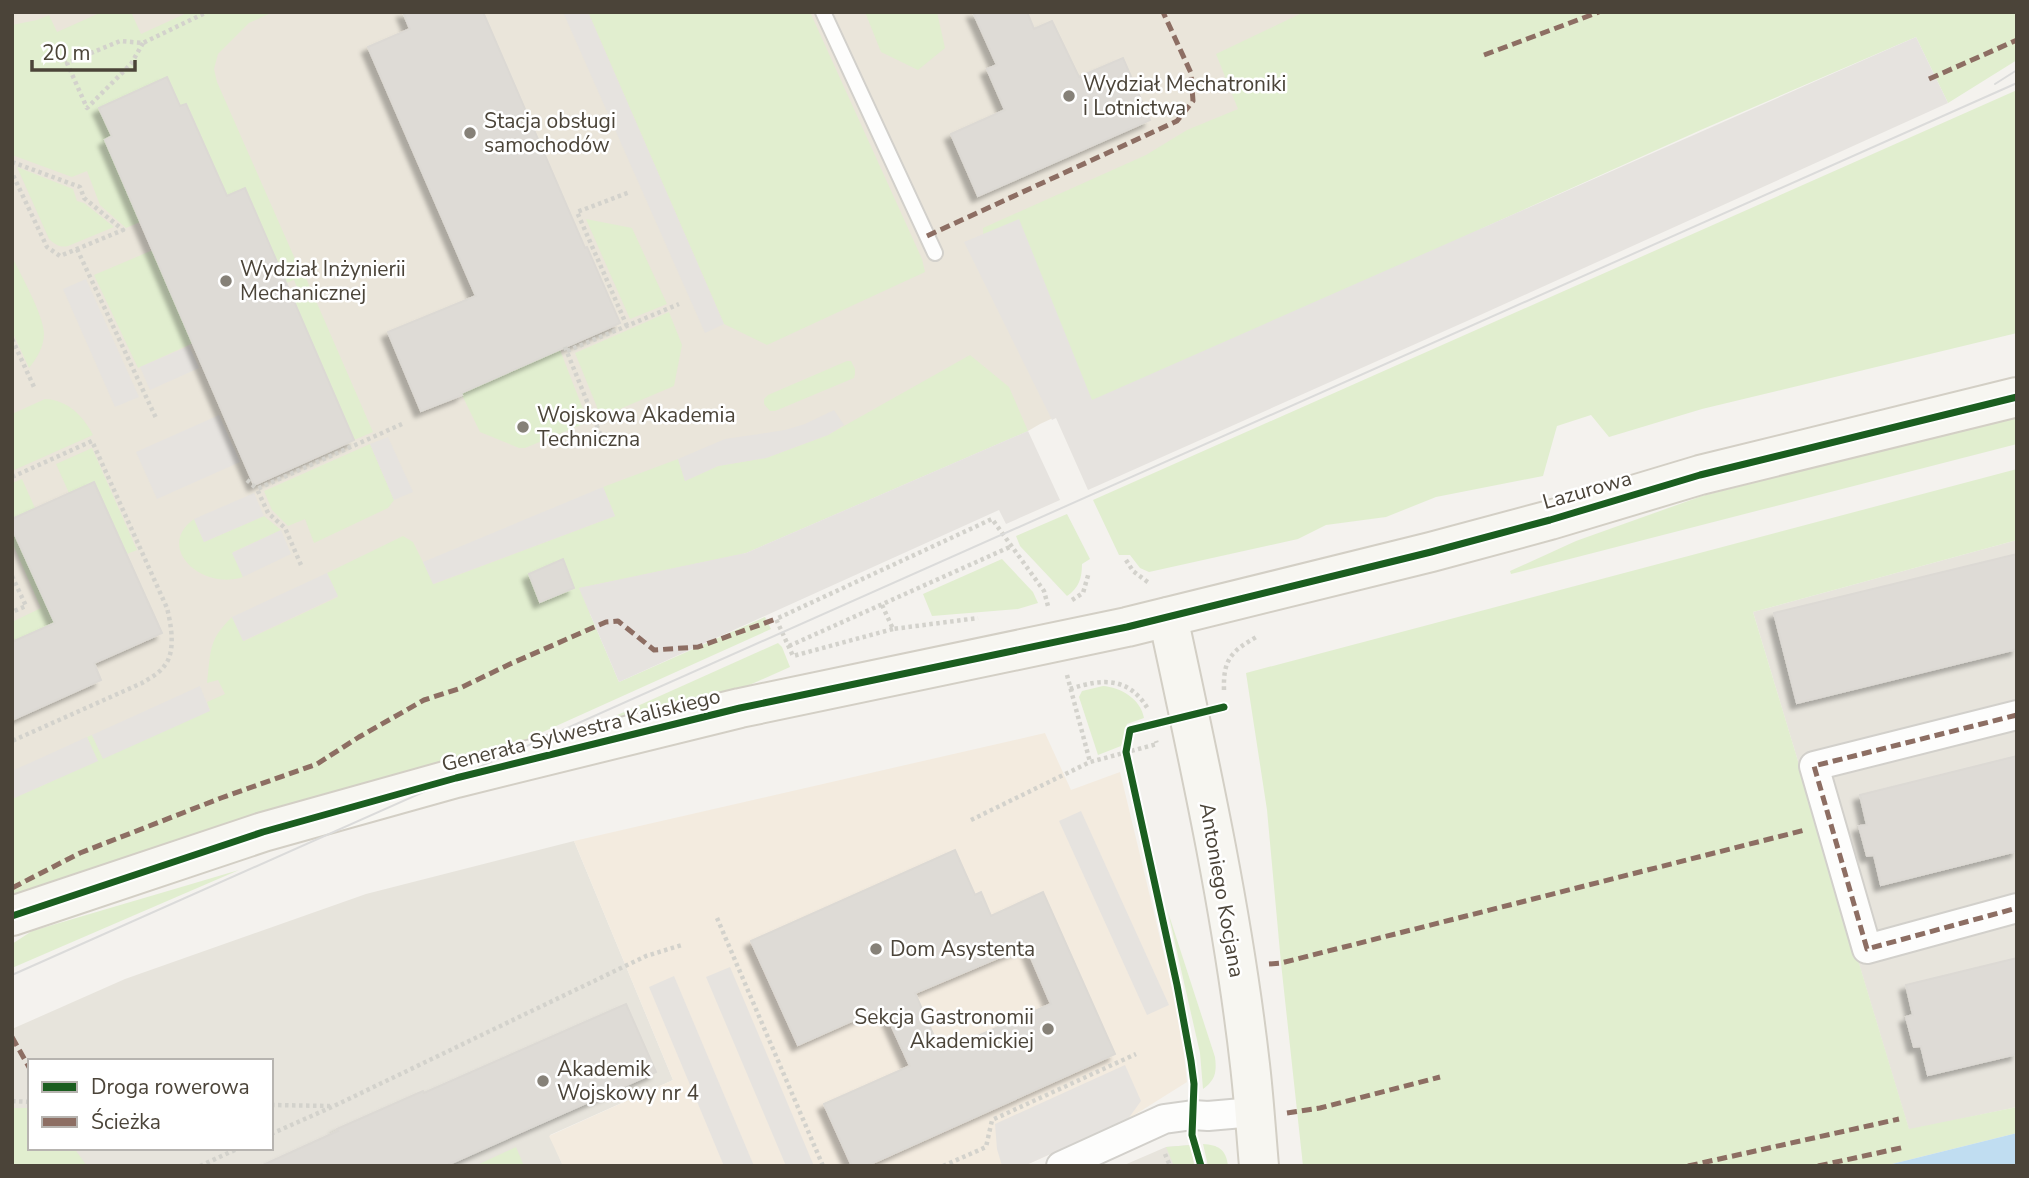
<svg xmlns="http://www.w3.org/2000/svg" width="2029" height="1178" font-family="'Nunito Sans',sans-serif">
<defs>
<filter id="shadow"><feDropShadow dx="-6" dy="6" stdDeviation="2" flood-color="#0004"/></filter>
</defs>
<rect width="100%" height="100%" fill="#f4f2ee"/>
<g fill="#e7e4dc" fill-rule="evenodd">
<path d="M2017 540V1107L1909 1130 1753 612Z"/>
<path d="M574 841 673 1080 550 1135 563 1166H12V1029L125 979 366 894ZM30 1061H271V1148H30Z"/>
<path d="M1191 1145 1194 1166H1122L1166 1147Z"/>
</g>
<path fill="#f3ebdf" d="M1045 733 1071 790 1120 772 1181 1025 1187 1082 1128 1119 1024 1166H563L549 1136 673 1080 574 841Z"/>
<path fill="#eae5da" d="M12 12H1389L1092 400 1040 424 1028 431 746 553 12 839Z"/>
<g fill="#e1eecf">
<path d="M102 12H131L141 34 189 12H273L249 23 218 54 214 69 217 82 299 268 306 278 373 432 354 440 290 293 298 290 294 280 286 283 245 188 227 196 187 104 105 140 140 222 126 228 100 205 87 171 72 177 12 155V25L37 20 49 15 57 32Z"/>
<path d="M588 12H810L922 259 925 272 767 345 724 324Z"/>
<path d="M865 12H937L945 48 918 70 881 52Z"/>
<path d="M1304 12H2017V60L1948 103 1916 37 1703 129 1483 228 1067 435 986 283 983 228 1146 155 1187 130 1238 109 1216 54Z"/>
<path d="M2017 90V333L1702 409 1609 437 1591 415 1557 426 1543 476 1436 497 1386 517 1326 525 1298 539 1149 572 1140 568 1130 555H1119L1093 500Z"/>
<path d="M17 167 73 189 77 201 84 203 114 227 68 246C60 248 56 245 49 239Z"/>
<path d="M586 219 632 228 667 304 630 319Z"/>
<path d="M153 250 193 343 138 368 94 275Z"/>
<path d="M12 257C21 275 43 314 44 333 44 347 37 358 29 368L12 331Z"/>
<path d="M669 312 682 345 674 386 601 417 575 353Z"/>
<path d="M560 350 588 422 525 448H519L480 432 461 393Z"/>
<path d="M970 355 1009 387 1028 431 746 553 579 588 619 682 765 617 771 629 514 745 338 791 25 890 12 896V799L97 761 87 737 92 735 103 758 210 710 207 702 225 694 218 680 207 683C211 651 208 640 232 617L244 641 338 597 327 573 403 536 413 542 434 584 615 516 603 487 678 459 685 481 718 466 766 458 828 435Z"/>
<path d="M847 361H851L855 369V374L854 378 775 411H770L764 404V399L768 395Z"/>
<path d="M45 399C68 400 83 416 93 435L12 471V414Z"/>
<path d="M2017 416V444L1511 574 1510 571 1576 541 1702 496Z"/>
<path d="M370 444 394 500 388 508 314 543 305 519 288 526 272 510 264 491Z"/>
<path d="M92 448 137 550 127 554 69 493 56 464Z"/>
<path d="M2017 469V540L1753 612 1909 1129 2017 1107V1133L1884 1166H1303L1281 963 1267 810 1246 673Z"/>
<path d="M22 479 35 508 12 519V483Z"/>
<path d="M1067 514 1090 559 1082 564C1082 578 1079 588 1067 596L1020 546 1016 536Z"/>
<path d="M264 516 281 530 233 552 243 577C203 591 154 548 194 519L204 542Z"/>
<path d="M12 528 55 623 12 642V622L41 608 12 542Z"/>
<path d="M1002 559 1033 592 1038 603 1018 609 932 616 923 594Z"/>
<path d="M778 643 782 647 790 667 745 687 593 726Z"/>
<path d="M1103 686C1120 687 1141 699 1144 718L1127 724 1121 746 1098 755 1079 697 1082 691Z"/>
<path d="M239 870 12 968V944L32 931Z"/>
<path d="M1168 912 1215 1057C1217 1073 1215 1080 1203 1089L1200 1053Z"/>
<path d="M12 1108H30V1148H74L87 1166H12Z"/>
<path d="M1203 1144C1218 1145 1226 1149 1228 1166H1208Z"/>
<path d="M1191 1145 1194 1166H1174L1166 1147Z"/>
<path d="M516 1147 524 1166H475Z"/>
</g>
<g fill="#e6e3df">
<path d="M563 12H588L724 324 705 333Z"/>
<path d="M1916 37 1948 103 1467 321 1088 490 1056 418 1052 420 964 242 1019 219 1092 400Z"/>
<path d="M86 279 139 397 115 407 63 289Z"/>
<path d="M189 346 199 368 150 390 140 367Z"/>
<path d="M834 410 844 425 828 435 766 458 718 466 685 481 678 459 725 439 785 430 805 424Z"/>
<path d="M219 415 240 462 157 499 136 452Z"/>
<path d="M1028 431 1060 500 1006 524 999 510 619 682 579 588 746 553Z"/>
<path d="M388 437 413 492 394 500 370 444Z"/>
<path d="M603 487 615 516 433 584 423 562Z"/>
<path d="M254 493 264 516 204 542 194 519Z"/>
<path d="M281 530 291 554 243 577 232 553Z"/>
<path d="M327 573 338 596 243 641 232 617Z"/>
<path d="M200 686 210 711 103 759 92 735Z"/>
<path d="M87 737 98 761 12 799V771Z"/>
<path d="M1081 811 1169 1005 1147 1015 1059 821Z"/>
<path d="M730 967 814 1166H786L706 977Z"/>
<path d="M674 976 754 1166H724L649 987Z"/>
<path d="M1125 1065 1141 1101 1128 1119 1024 1166H1002L997 1149 995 1124Z"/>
</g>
<path fill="#c0ddf1" d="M2017 1133V1166H1884Z"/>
<g fill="#dedbd6" stroke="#dcd9d4" stroke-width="2" fill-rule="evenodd" filter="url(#shadow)">
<path d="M403 12H483L585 248 587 247 620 323 461 393 462 395 421 411 388 332 476 296 368 47 410 29Z"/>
<path d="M973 12H1027L1034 29 1052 21 1079 77 1123 58 1150 120 978 196 951 134 1005 110 987 69 997 65Z"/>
<path d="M167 77 180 106 186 104 227 196 245 188 354 440 254 485 105 140 112 136 99 108Z"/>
<path d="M94 482 162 633 94 663 101 680 12 720V642L55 623 12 528V519Z"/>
<path d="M2017 554V649L1797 703 1774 613Z"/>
<path d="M563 559 574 588 540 602 529 574Z"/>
<path d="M2017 756V851L1881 885 1874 855 1867 856 1859 826 1867 825 1860 795Z"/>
<path d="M955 850 975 895 981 892 991 916 1043 892 1115 1054 866 1166H852L824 1104 910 1066 883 1007 798 1045 751 941ZM1026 946 1051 1004 941 1052 915 993Z"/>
<path d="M2017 958V1054L1928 1075 1921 1046 1914 1047 1906 1017 1913 1015 1906 985Z"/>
<path d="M626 1004 656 1072 541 1123 445 1166H261L338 1131 337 1129 423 1091 424 1093Z"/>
</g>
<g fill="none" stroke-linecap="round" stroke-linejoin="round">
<g stroke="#d2d0cb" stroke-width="18">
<path id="lane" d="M823 12 935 253"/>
</g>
<g stroke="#d2d0cb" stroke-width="32">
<g id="street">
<path d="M2017 715 1814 766 1867 949 2017 908"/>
<path d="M1061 1166 1164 1119 1193 1115 1208 1116 1254 1112"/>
</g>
</g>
<g stroke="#d3cfc5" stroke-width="42">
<g id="secondary">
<path d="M1168 617C1200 765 1233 915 1250 1065 1254 1099 1256 1132 1259 1166"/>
<path d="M12 916 263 832 456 778 740 708 1127 627 1431 552 1550 520 1700 475 2017 397"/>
</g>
</g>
<g stroke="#d3d2cc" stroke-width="4.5" stroke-dasharray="3.5 3.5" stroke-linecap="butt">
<path d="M336 12V13"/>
<path d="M143 43 131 64 87 108 67 63 120 41 143 43 207 12"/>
<path d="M12 162 80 187 84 198 123 230 60 256 47 247 12 173"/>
<path d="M77 249 156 418"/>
<path d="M627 326 577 212 630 192"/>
<path d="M12 339 34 387"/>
<path d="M565 347 603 441"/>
<path d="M567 351 679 304"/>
<path d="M12 477 92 441 167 608C171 624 176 651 165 665 160 673 150 678 142 683L12 741"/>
<path d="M247 480 257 489"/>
<path d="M1126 560 1133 571 1149 583"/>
<path d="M301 565 285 528 268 513 257 489 402 424"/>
<path d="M12 576 26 606 12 612"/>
<path d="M1072 600 1083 593 1089 572"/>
<path d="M882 605 893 629 978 618"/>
<path d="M893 629 793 656 776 619 992 519 1044 591 1048 606"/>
<path d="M789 646 1012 546"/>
<path d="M1067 675 1090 762"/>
<path d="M1070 689C1103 678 1129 677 1148 709"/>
<path d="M1224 690C1223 658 1232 651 1258 636"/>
<path d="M971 820 1090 762 1157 744 1156 741"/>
<path d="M717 918 823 1166"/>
<path d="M12 1101 30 1102"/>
<path d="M271 1105 330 1106"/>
<path d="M271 1134 334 1106 646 956 682 945"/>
<path d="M1165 1154 1170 1166"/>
<path d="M200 1166 239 1148"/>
<path d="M943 1166 986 1147 992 1120 1136 1054"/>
</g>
<use href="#lane" stroke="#fdfdfc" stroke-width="14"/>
<use href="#street" stroke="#fdfdfc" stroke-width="28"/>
<use href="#secondary" stroke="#f7f6f1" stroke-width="38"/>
<g stroke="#dbdbda" stroke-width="2">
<path d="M1995 84 2017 70"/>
<path d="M12 975 2017 83"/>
</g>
<g stroke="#8d6e63" stroke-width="5" stroke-dasharray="10 5" stroke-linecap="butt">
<path d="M1484 55 1599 12"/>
<path d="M1929 79 2017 40"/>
<path d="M927 236 1177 121 1193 101 1191 73 1163 12"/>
<path d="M2017 715 1814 766 1867 949 2017 908"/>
<path d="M12 888 80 853 221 798 317 764 359 737 424 700 458 689 510 664 606 622 618 621 654 650 698 647 776 619"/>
<path d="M1269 964 1281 963 1805 830"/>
<path d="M12 1037 30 1069"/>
<path d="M1287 1113 1320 1108 1440 1077"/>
<path d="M1688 1166 1899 1119"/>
<path d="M1818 1166 1905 1147"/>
</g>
<g stroke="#fff" stroke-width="11">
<g id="cycleway">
<path d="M12 916 263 832 456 778 740 708 1127 627 1431 552 1550 520 1700 475 2017 397"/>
<path d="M1201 1166 1192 1135 1194 1084 1191 1061 1177 985 1126 752 1130 730 1224 707"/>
</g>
</g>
<use href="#cycleway" stroke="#1b5e20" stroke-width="7"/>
</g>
<g fill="#868178" stroke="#fff" stroke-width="2.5">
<circle cx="1069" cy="96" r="7"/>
<circle cx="470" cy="133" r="7"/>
<circle cx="226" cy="281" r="7"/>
<circle cx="523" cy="427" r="7"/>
<circle cx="876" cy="949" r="7"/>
<circle cx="1048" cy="1029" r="7"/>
<circle cx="543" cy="1081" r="7"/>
</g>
<g text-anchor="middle" stroke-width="5" stroke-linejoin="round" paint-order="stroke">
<g font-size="21" fill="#4b4439" stroke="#fff" text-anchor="start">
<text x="1083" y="91">Wydział Mechatroniki<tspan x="1083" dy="24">i Lotnictwa</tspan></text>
<text x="484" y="128">Stacja obsługi<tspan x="484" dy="24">samochodów</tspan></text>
<text x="240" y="276">Wydział Inżynierii<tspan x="240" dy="24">Mechanicznej</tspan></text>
<text x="537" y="422">Wojskowa Akademia<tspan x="537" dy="24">Techniczna</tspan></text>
<text x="890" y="956">Dom Asystenta</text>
<text x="1034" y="1024" text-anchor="end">Sekcja Gastronomii<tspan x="1034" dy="24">Akademickiej</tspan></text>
<text x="557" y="1076">Akademik<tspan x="557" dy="24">Wojskowy nr 4</tspan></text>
</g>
<g font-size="21" fill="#4b4439" stroke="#fff">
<text transform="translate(1587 490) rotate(-16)" y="7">Lazurowa</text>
<text transform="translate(581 730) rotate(-14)" y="7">Generała Sylwestra Kaliskiego</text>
<text transform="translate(1222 890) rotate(80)" y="7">Antoniego Kocjana</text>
</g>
</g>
<rect width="2029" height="1178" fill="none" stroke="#4b4439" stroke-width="28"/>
<rect x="28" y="1059" width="245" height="91" fill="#ffffff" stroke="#b7b4b0" stroke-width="2"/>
<rect x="42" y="1082" width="35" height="10" fill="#1b5e20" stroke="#b7b4b0" stroke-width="2"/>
<text x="91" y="1094" font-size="21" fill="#4b4439">Droga rowerowa</text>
<rect x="42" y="1117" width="35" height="10" fill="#8d6e63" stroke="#b7b4b0" stroke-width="2"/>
<text x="91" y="1129" font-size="21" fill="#4b4439">Ścieżka</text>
<path d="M32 60v10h103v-10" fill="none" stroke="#4b4439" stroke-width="3.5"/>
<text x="42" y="60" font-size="21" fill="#4b4439" stroke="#ffffff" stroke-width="5" paint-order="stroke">20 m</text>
</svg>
